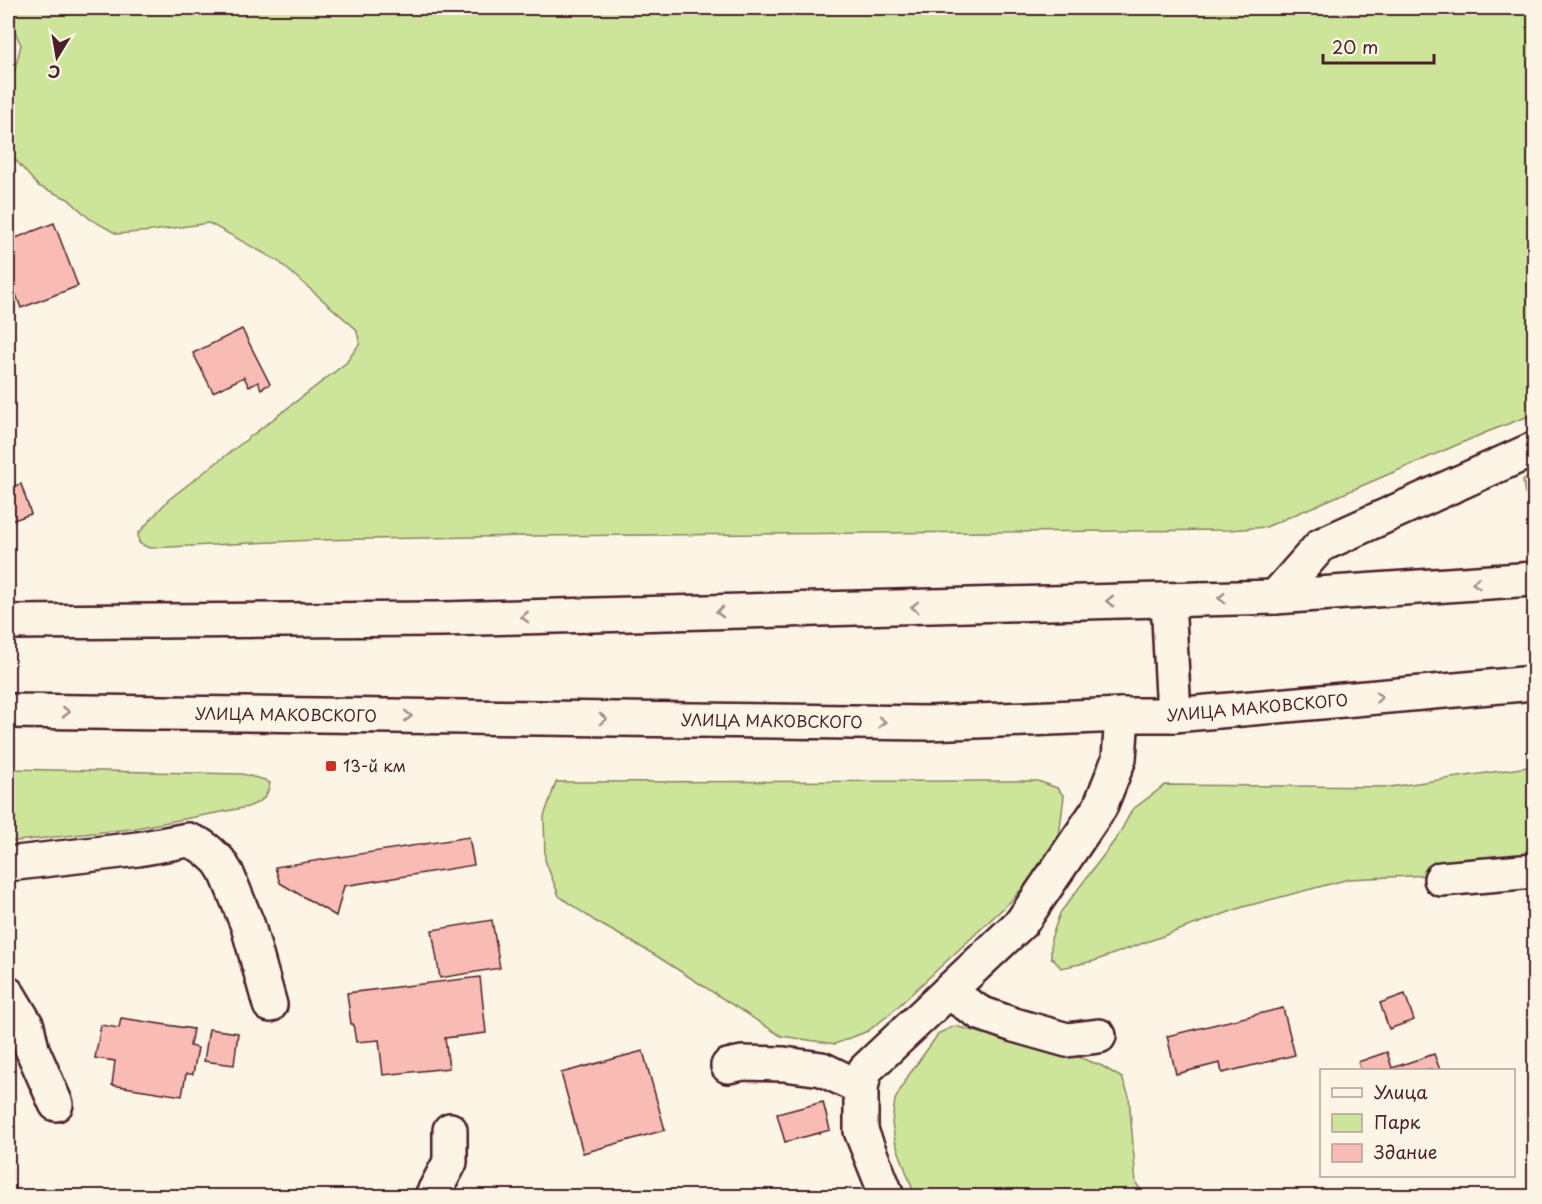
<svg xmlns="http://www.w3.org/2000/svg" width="1542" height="1204" font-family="'Playpen Sans',sans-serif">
<rect width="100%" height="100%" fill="#fcf5e5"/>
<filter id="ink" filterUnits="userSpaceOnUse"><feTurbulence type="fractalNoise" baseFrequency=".0167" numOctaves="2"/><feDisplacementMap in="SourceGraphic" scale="12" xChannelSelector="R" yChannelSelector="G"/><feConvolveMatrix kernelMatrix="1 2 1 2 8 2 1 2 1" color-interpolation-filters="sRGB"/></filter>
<g filter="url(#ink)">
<g fill="#cce59a" stroke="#8b8262" stroke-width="1.5">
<path d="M8 8H1534V414L1487 432 1266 527 1230 530 528 536 315 540 149 548 139 543 138 534 168 500 346 363 360 343 356 329 278 261 209 223 152 231 117 234 90 219 68 199 38 186 12 156 8 124 14 73 21 45 8 16Z"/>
<path d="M1534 471V505H1533L1525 494 1523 481Z"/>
<path d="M1534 766V854L1473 873 1349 879 1243 907 1094 961 1061 968 1051 957V939L1060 913 1118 836 1132 810 1165 785 1390 787Z"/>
<path d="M8 769 242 774 265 780 270 783C267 799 262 801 248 807L131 829 8 842Z"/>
<path d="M1038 781 1057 788 1064 796 1059 836 1050 855 1013 899 890 1014 868 1031 835 1044 781 1036 655 955 595 921 559 896 545 860 544 816 556 782Z"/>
<path d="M955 1026 1008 1040 1066 1052 1102 1066 1122 1078 1129 1096 1136 1183 1145 1196H915L895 1141 892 1123 895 1100 906 1079 939 1033Z"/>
</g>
<g fill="#f8bcb4" stroke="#4a1f2b" stroke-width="1.5">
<path d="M54 223 78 286 21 308 8 273V241Z"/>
<path d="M242 329 270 384 261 389 258 382 249 387 244 377 213 392 193 353Z"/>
<path d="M21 484 31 514 8 522V488Z"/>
<path d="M469 837 474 865 344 886 336 916 280 883 275 867Z"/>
<path d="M492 920 500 968 440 978 432 930Z"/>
<path d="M480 977 486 1033 445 1038 449 1068 383 1075 379 1040 356 1042 353 1024H351L347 993Z"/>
<path d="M1405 994 1414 1020 1389 1029 1380 1003Z"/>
<path d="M1283 1008 1295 1055 1222 1073 1220 1063 1176 1074 1167 1036Z"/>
<path d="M121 1018 193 1029 190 1046 198 1048 193 1074H186L182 1096 112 1085 115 1061 95 1058 101 1025 119 1028Z"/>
<path d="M209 1029 238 1033 234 1065 204 1061Z"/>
<path d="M643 1051 665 1130 583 1153 561 1073Z"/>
<path d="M1387 1052 1392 1068 1434 1054 1440 1070H1361L1358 1062Z"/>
<path d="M823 1102 830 1130 785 1142 777 1114Z"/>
<path d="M8 1130H10L11 1196H8Z"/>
</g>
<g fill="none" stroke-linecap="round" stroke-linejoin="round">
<g stroke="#4a1f2b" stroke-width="38">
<g id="minor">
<path d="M1275 597 1321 545 1534 449"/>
<path d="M8 864 138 849 188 840 200 845 207 850 219 861 227 874 248 926 270 1005"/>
<path d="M1441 879 1534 871"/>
<path d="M948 992 980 1013 1014 1025 1067 1040 1099 1036"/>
<path d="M8 994 27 1026 32 1049 56 1104"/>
<path d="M728 1066 743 1063 784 1064 822 1069 861 1088"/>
<path d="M432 1196 450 1162V1130"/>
<path d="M887 1196 861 1131V1088L865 1070 1022 922 1100 807 1119 759 1122 715"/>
</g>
</g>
<g stroke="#4a1f2b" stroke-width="38">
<g id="highway">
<path d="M1168 600 1174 715"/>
<path d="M8 622 443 619 1275 597 1534 579"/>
<path id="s1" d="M8 711 928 723 1122 715H1174L1534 683"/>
</g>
</g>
<use href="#minor" stroke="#fcf5e5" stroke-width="33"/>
<use href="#highway" stroke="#fcf5e5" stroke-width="33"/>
</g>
<defs><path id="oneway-chevron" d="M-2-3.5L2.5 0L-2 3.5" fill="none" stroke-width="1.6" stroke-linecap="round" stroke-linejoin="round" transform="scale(1.5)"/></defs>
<g stroke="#a38a88">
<use href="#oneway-chevron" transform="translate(1476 583) rotate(176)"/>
<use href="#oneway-chevron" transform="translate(1222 598) rotate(178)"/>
<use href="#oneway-chevron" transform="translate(1110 601) rotate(179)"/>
<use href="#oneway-chevron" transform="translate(915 607) rotate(179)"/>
<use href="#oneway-chevron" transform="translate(720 612) rotate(179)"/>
<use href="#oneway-chevron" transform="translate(525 617) rotate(179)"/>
<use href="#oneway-chevron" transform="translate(1379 697) rotate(-5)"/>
<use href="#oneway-chevron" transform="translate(66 712) rotate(1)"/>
<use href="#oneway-chevron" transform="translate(408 716) rotate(1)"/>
<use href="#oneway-chevron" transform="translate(603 719) rotate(1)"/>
<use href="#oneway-chevron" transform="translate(882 722) rotate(1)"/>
</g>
</g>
<rect fill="#c8321e" stroke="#fcf5e5" stroke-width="2" x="325" y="760" width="12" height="12" rx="3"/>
<g text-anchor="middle" stroke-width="5" stroke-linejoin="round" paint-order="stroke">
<g font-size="16" fill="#4a1f2b" stroke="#fcf5e5">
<text dy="6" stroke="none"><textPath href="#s1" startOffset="1250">УЛИЦА МАКОВСКОГО</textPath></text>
<text dy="6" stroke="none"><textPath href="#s1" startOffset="278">УЛИЦА МАКОВСКОГО</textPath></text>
<text dy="6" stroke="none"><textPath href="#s1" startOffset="764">УЛИЦА МАКОВСКОГО</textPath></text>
</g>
<g font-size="16" fill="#4a1f2b" stroke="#fcf5e5" text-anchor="start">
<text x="343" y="772">13-й км</text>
</g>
</g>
<rect width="1542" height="1204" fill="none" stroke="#fcf5e5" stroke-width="30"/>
<rect x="15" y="15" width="1512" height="1174" fill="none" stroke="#4a1f2b" stroke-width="2" filter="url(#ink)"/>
<rect x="1320" y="1069" width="195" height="108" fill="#fcf5e5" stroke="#b59f9b" stroke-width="1.5"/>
<rect x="1332" y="1088" width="30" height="9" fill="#fcf5e5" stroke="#b59f9b" stroke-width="1.5"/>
<text x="1374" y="1099" font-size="18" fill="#4a1f2b">Улица</text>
<rect x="1332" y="1114" width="30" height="18" fill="#cce59a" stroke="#b59f9b" stroke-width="1.5"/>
<text x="1374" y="1129" font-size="18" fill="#4a1f2b">Парк</text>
<rect x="1332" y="1144" width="30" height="18" fill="#f8bcb4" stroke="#b59f9b" stroke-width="1.5"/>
<text x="1374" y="1159" font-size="18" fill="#4a1f2b">Здание</text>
<g transform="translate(57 57) rotate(191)" stroke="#fcf5e5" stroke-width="4.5" paint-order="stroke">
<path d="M0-4.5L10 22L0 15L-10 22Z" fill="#4a1f2b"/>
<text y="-9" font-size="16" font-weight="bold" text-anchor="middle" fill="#4a1f2b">С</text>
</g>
<path d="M1323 54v9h111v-9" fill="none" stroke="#4a1f2b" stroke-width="3"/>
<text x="1332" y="54" font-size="18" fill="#4a1f2b" stroke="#fcf5e5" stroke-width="4.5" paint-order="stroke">20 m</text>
</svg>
